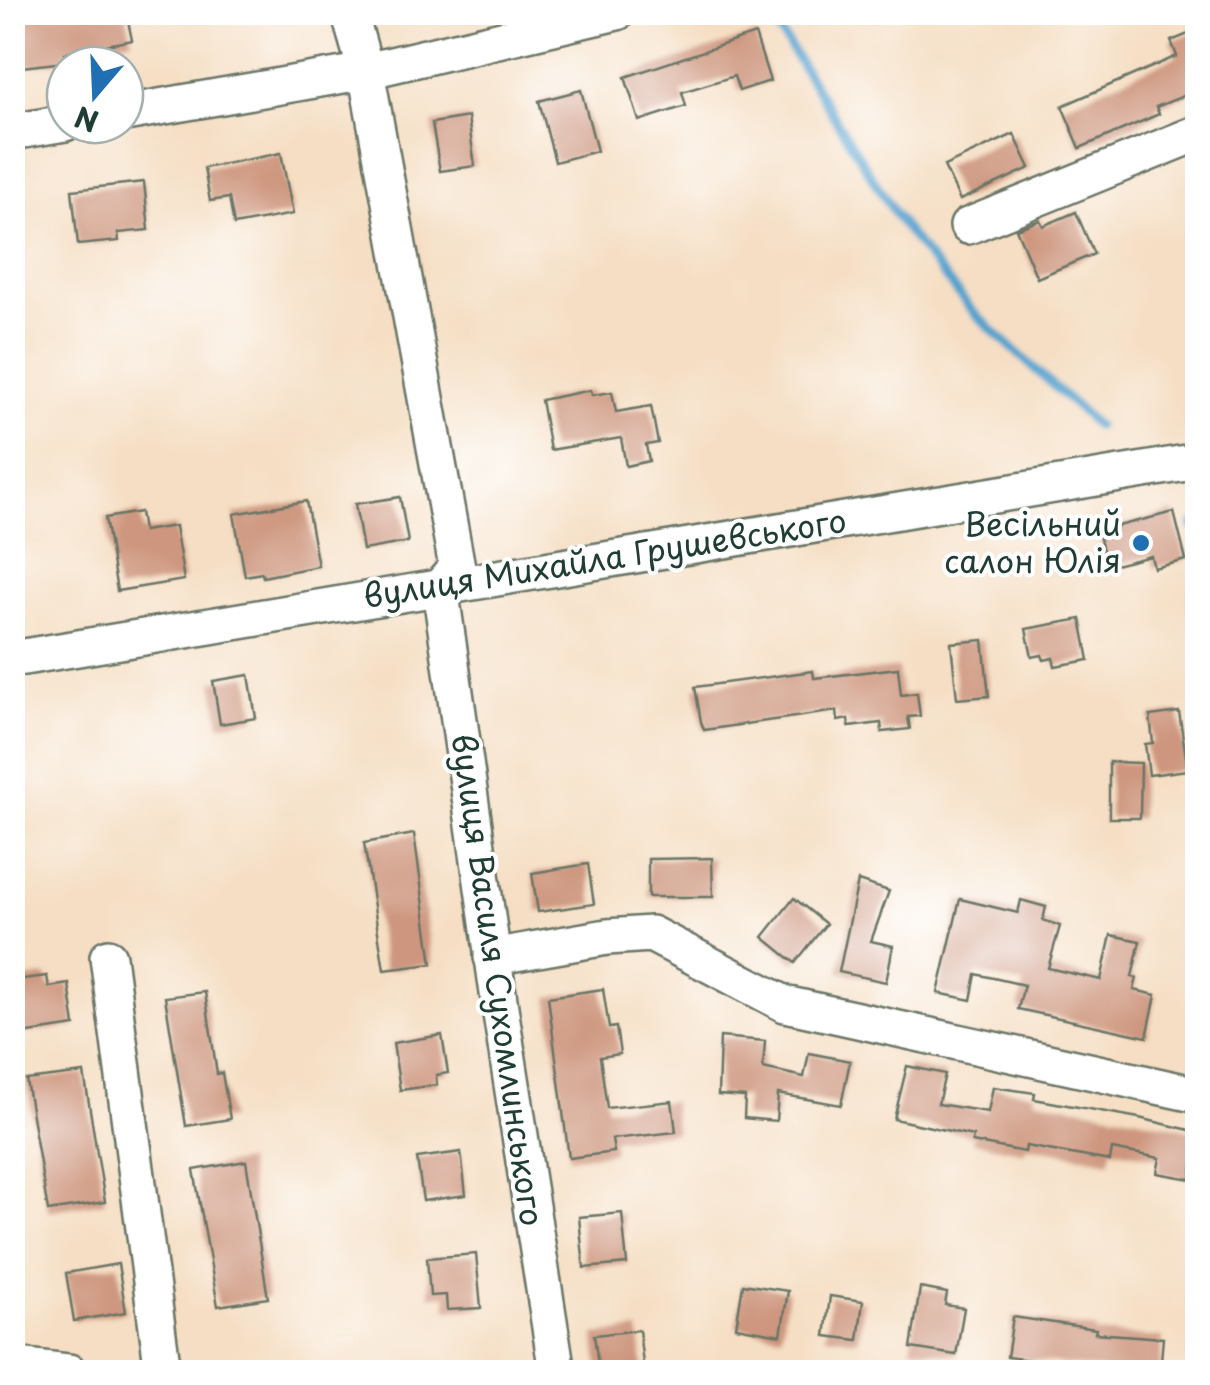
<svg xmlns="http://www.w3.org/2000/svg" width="1210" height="1385" font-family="'Playpen Sans',sans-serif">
<rect width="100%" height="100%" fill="#fff"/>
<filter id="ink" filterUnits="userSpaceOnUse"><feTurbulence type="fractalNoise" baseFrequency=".01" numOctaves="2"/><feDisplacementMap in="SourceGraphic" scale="20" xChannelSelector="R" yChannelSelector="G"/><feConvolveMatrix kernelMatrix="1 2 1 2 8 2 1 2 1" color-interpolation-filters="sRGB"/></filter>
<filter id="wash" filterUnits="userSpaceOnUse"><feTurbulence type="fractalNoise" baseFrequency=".0048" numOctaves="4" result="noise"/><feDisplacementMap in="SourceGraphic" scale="40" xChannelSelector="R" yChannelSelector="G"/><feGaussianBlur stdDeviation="2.25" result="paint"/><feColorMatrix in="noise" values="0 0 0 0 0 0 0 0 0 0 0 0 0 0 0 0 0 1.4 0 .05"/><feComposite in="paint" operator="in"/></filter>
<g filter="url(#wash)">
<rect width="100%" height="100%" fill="#f5dec3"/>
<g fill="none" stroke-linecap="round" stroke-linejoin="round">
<g stroke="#55a2ce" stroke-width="9">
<path d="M768 12 904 228 975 314 1097 426"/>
<path d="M1193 525 1198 532"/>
</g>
</g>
<g id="blocks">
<g fill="#ce967e">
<path d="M12 12H126L132 40 65 53 66 62 12 68Z"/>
<path d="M1198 30V103L1193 92 1156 107 1159 114 1080 148 1062 106 1177 56 1171 41Z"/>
<path d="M755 34 770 81 739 91 734 76 682 92 686 106 639 121 625 77Z"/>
<path d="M581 90 597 151 555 162 539 101Z"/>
<path d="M468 117 475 166 440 171 432 123Z"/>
<path d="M1014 134 1030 168 960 200 944 166Z"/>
<path d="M281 153 293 214 234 225 229 198 210 201 204 168Z"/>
<path d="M144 182 149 230 118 233 119 241 78 245 72 190Z"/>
<path d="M1076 212 1094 254 1037 278 1016 229 1040 220 1043 226Z"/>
<path d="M591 390 592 395 612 392 616 412 651 406 658 443 646 445 649 461 626 466 621 438 550 450 541 400Z"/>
<path d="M400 497 408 542 363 550 355 504Z"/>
<path d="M306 501 318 566 263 577 262 573 245 576 234 514Z"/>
<path d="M140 512 143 531 175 526 184 580 117 591 105 518Z"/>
<path d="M1174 512 1186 560 1154 568 1151 556 1107 567 1098 531Z"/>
<path d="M1081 619 1089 660 1055 666 1053 658 1044 660 1042 655 1032 657 1026 629Z"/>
<path d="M983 640 989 696 957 699 951 643Z"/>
<path d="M898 668 901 695 917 693 920 716 908 717 910 729 882 732 881 723 849 727 848 719 838 721 837 711 704 730 701 722 695 687 813 671 814 678Z"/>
<path d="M249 675 256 718 220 724 213 681Z"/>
<path d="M1179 712 1188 770 1149 775 1145 744 1153 743 1150 716Z"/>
<path d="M1109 762 1141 763 1140 818H1109Z"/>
<path d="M414 834 432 964 384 970 364 843Z"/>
<path d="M712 858 713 897H648V859Z"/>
<path d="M588 864 594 904 538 912 532 873Z"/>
<path d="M858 881 889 891 871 941 893 946 886 982 839 972Z"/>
<path d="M794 898 826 924 795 963 763 937Z"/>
<path d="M960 899 1018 913 1021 900 1046 907 1043 920 1060 926 1048 968 1101 980 1111 935 1140 941 1132 977 1137 978 1134 990 1156 995 1147 1037 1018 1009 1024 985 976 974 971 1000 938 993Z"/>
<path d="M47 976 49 987 69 984 75 1026 22 1034 14 980Z"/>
<path d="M603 989 609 1028 616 1027 620 1054 600 1057 607 1108 672 1101 676 1132 612 1139 614 1152 569 1158 548 997Z"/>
<path d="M205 992 217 1074 222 1073 230 1119 186 1126 165 997Z"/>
<path d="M442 1035 448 1073 436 1075 437 1085 400 1090 393 1043Z"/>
<path d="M720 1037 765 1041 763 1068 804 1077 809 1053 850 1061 841 1105 778 1094 776 1121 744 1118 745 1097 718 1095Z"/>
<path d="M907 1066 945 1074 938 1104 988 1112 993 1087 1035 1093 1034 1099 1139 1118 1198 1132 1191 1179 1157 1173 1160 1158 1112 1149 1110 1161 1026 1146 1025 1152 972 1142 973 1136 894 1119Z"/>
<path d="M84 1073 105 1202 48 1211 26 1080Z"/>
<path d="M461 1152 466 1195 423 1201 417 1158Z"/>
<path d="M246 1161 268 1298 218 1306 194 1170Z"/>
<path d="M622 1213 627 1264 584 1268 579 1217Z"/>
<path d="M476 1254 481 1308 447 1310 446 1295 430 1296 427 1258Z"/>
<path d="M118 1264 126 1312 74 1321 66 1273Z"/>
<path d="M743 1284 788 1291 781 1335 736 1327Z"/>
<path d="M920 1288 947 1293 945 1305 964 1308 956 1355 911 1348Z"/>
<path d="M830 1296 863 1301 858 1340 825 1336Z"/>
<path d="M1013 1317 1096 1329 1095 1333 1163 1338 1160 1372H1119L1007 1357Z"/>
<path d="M639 1330 644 1372H599L594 1335Z"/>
</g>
</g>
</g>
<g filter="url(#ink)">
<use href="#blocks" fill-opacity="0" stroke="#6a7566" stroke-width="2.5"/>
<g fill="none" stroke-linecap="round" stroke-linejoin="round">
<g stroke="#6a7566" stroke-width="40">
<g id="minor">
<path d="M349 12 366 71 457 567 440 587 501 1014 557 1372"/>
<path d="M125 113 366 71 617 12"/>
<path d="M12 132 65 123"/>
<path d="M968 226 1198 133"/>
<path d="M12 659 1198 461"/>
<path d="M108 957 163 1372"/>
<path d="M492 957 607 937 651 934 785 1004 1198 1095"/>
<path d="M12 1365 69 1372"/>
</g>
</g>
<use href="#minor" stroke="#fff" stroke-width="35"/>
</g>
</g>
<circle fill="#1f6fb2" stroke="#fff" stroke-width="4" cx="1141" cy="543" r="10"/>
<g text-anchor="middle" stroke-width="8" stroke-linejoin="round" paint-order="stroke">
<g font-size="32" fill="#1f3d34" stroke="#fff" text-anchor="end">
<text x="1121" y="536">Весільний<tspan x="1121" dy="37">салон Юлія</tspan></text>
</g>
<g font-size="32" fill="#1f3d34" stroke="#fff">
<text transform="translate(605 559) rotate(-9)" y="11">вулиця Михайла Грушевського</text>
<text transform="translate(497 980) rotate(82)" y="11">вулиця Василя Сухомлинського</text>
</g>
</g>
<rect width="1210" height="1385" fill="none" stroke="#fff" stroke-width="50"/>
<g transform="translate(95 95) rotate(199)"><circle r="48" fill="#ffffff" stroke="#a5b1ae" stroke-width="2.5"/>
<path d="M0-8L18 38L0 25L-18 38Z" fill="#1f6fb2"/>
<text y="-15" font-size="28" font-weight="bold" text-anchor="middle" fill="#1f3d34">N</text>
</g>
</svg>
